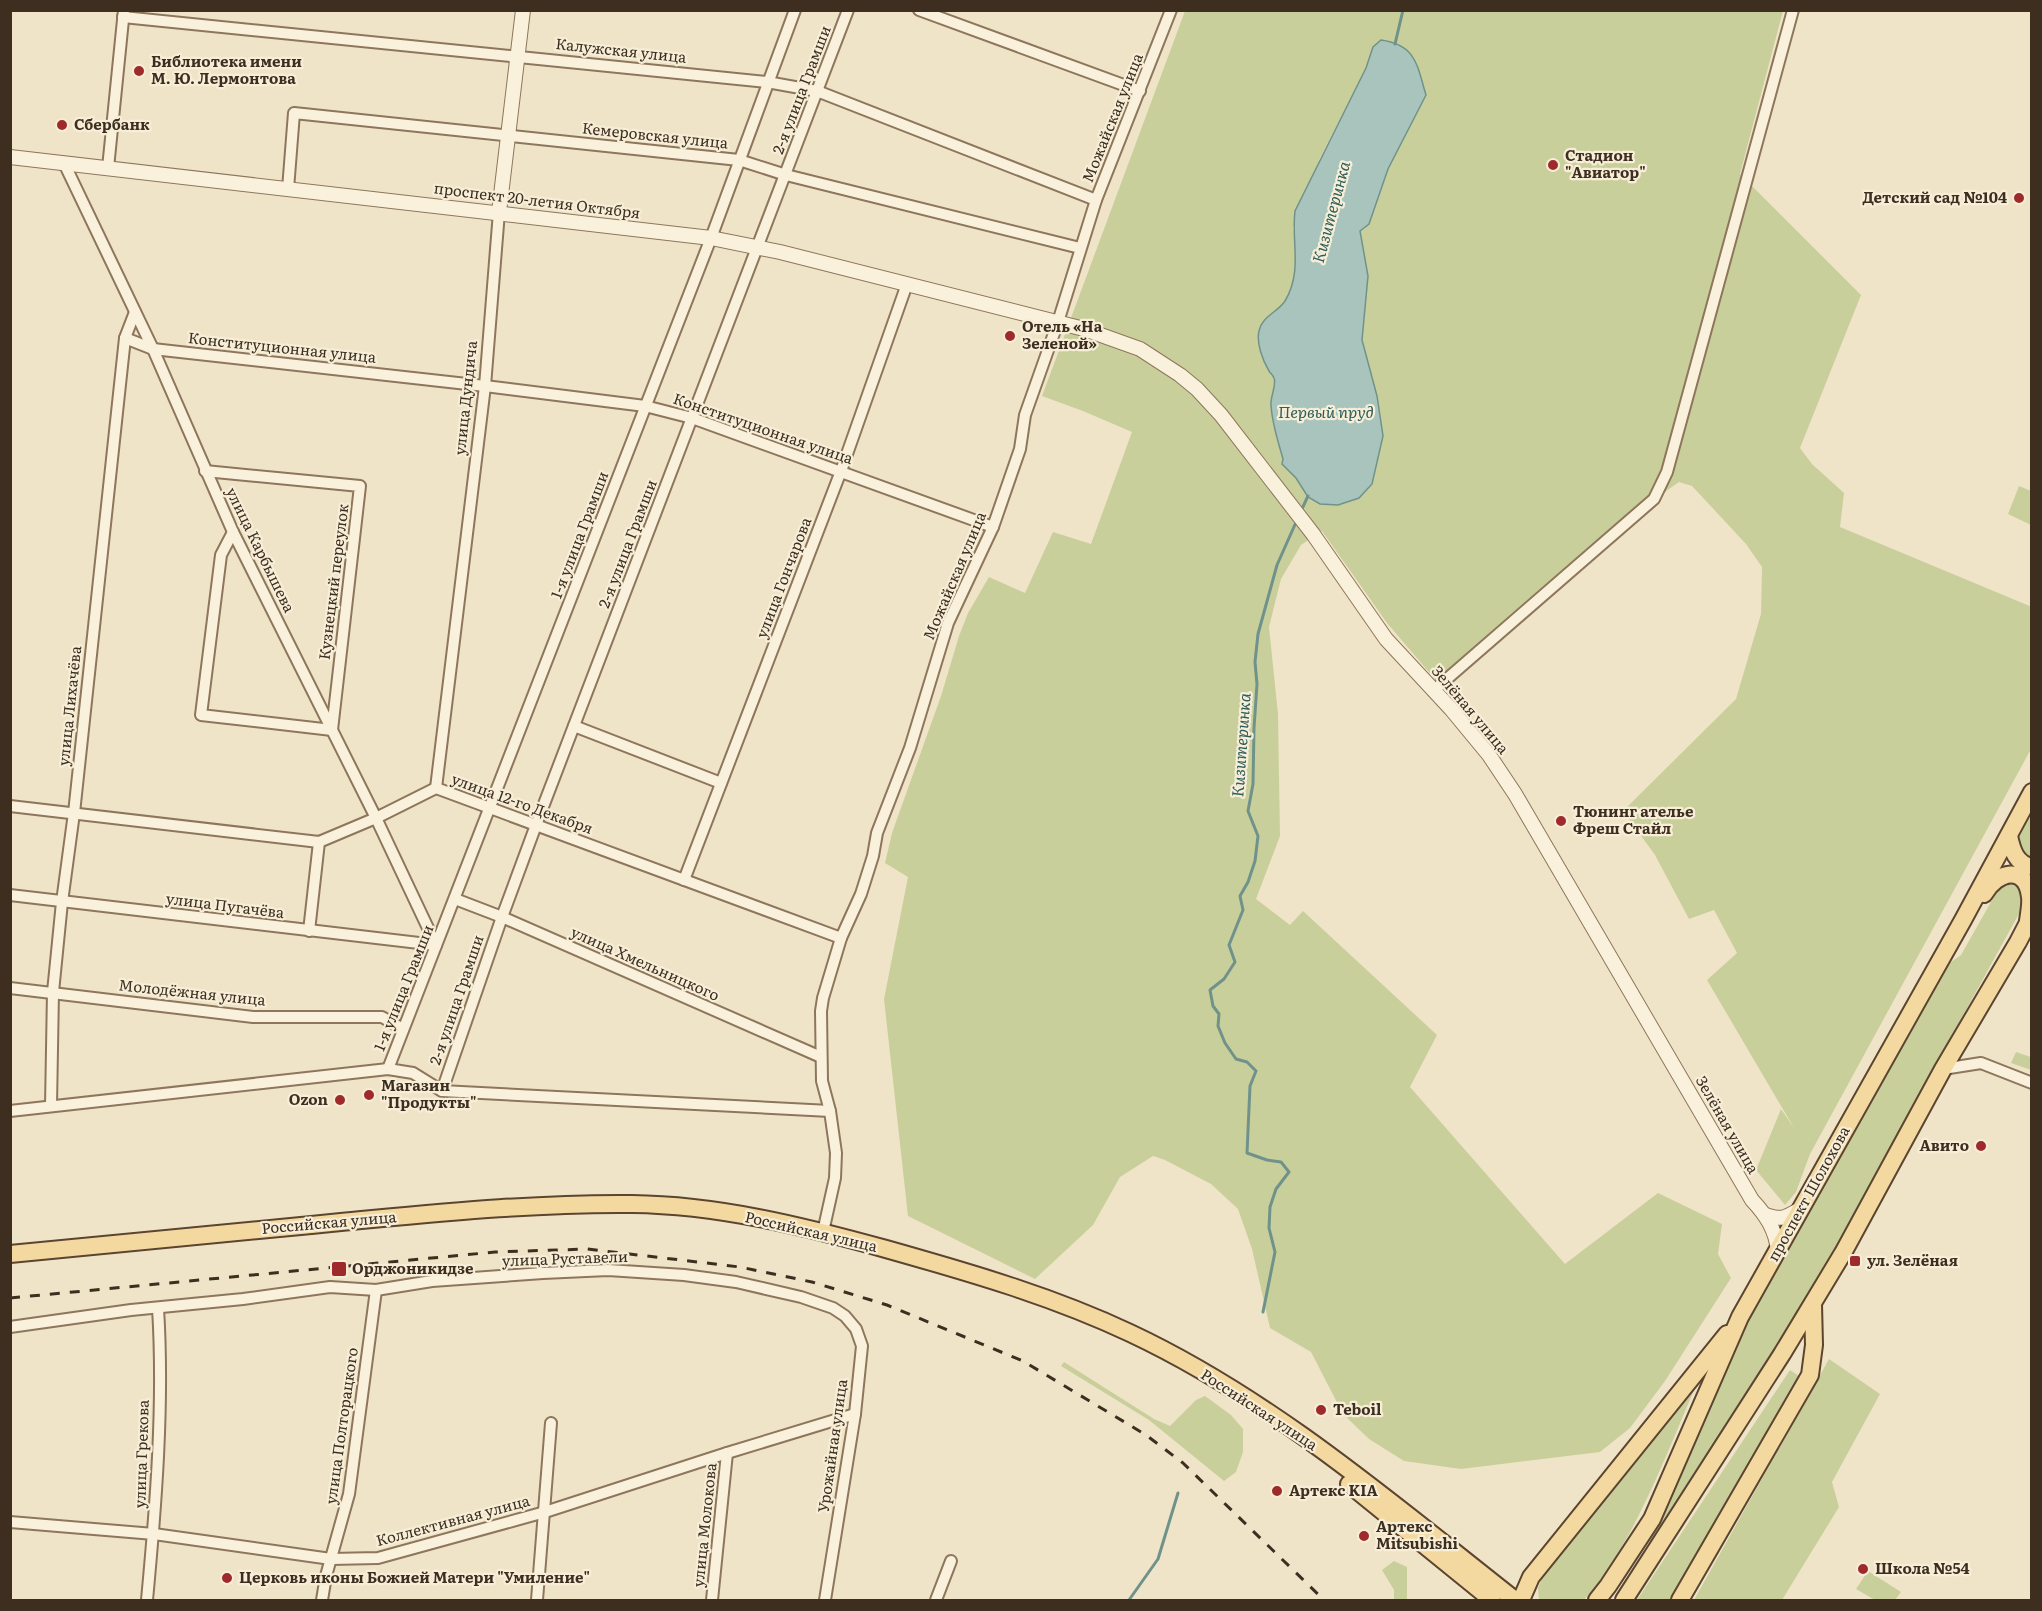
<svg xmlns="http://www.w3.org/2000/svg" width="2042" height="1611" font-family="Literata,serif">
<rect width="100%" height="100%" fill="#f0e4c8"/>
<g fill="#c9cf9b" fill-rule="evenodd">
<path d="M1185 11H1783L1740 174 1861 295 1800 448 1812 464 1844 493 1840 527 2032 607 2031 749 1810 1154 1796 1192 1785 1205 1756 1170 1781 1109 1794 1128 1707 980 1737 953 1714 910 1689 919 1655 855 1623 811 1736 699 1761 614 1762 567 1746 544 1692 486 1679 482 1662 494 1440 685 1387 623 1322 531 1301 545 1281 579 1269 627 1278 714 1280 836 1256 899 1290 925 1303 911 1437 1035 1410 1087 1565 1264 1658 1193 1722 1224 1718 1254 1731 1278 1665 1381 1630 1428 1600 1452 1461 1469 1404 1461 1369 1439 1343 1414 1311 1352 1270 1328 1252 1249 1238 1209 1211 1184 1165 1160 1153 1156 1120 1177 1093 1225 1035 1279 908 1216 884 999 908 877 885 863 892 833 941 696 959 636 968 613 989 577 1025 593 1053 532 1091 544 1132 432 1083 411 1042 396ZM1373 47 1388 169 1369 224 1360 231 1368 276 1362 340 1377 396 1383 436 1308 497 1296 478 1282 464 1283 459 1273 424 1271 402 1275 379 1263 320C1270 314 1280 308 1285 302 1297 284 1298 248 1293 228L1320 158 1366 68Z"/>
<path d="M2019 486 2031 491V525L2008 514Z"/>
<path d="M2031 814V857L2020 848 2018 838Z"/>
<path d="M2013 880 2019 885 2024 905 2020 912 1753 1396 1640 1563 1686 1461 1736 1342 1951 962 1961 955 2000 886Z"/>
<path d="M2016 1052 2031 1057V1070L2011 1063Z"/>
<path d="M1829 1359 1880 1394 1832 1482 1839 1507 1782 1600H1694Z"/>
<path d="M1064 1362 1154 1419 1170 1426 1196 1400 1205 1396 1231 1415 1243 1429V1452L1236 1472 1224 1481 1149 1420 1061 1366Z"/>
<path d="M1790 1370 1799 1376 1671 1600H1637Z"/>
<path d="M1699 1379C1667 1451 1636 1541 1584 1600H1539L1538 1588 1543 1576Z"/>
<path d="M1394 1561 1407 1567V1600H1394V1590L1382 1570Z"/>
<path d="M1868 1571 1901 1592 1895 1600H1875L1856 1589Z"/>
</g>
<path fill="#a9c4bc" stroke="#6f938a" stroke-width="1.5" d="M1381 40C1417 45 1417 66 1426 95L1388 169 1369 224 1360 231 1368 276 1362 340 1377 396 1383 436 1372 484 1359 498 1338 505 1320 504 1308 497 1296 478 1282 464 1283 459C1278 441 1272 424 1271 405 1270 397 1277 385 1274 378 1273 375 1270 373 1269 371 1263 361 1256 343 1259 331 1262 316 1277 313 1285 301 1303 271 1291 241 1295 211L1366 68 1373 47Z"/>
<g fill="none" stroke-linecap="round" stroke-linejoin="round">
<g stroke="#6f938a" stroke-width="3">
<path d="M1395 44 1403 10"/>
<path d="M1301 511 1308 496"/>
<path d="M1263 1312 1275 1252 1269 1228 1270 1207 1276 1189 1289 1172 1281 1162 1267 1160 1247 1153 1250 1086 1256 1071 1247 1062 1236 1059 1225 1043 1218 1026 1219 1014 1213 1006 1210 990 1224 979 1235 962 1229 945 1243 910 1240 896 1248 882 1255 861 1258 836 1248 811 1253 784 1254 728 1257 684 1255 662 1258 634 1277 565 1297 520"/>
<path d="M1129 1600 1158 1559 1178 1493"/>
</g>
<g stroke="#8d765c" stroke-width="14">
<g id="minor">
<path d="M919 10 1140 91"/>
<path d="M123 17 767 82 817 91 1096 200"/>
<path d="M64 163 153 349 233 532 376 818 436 945"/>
<path d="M108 168 124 10"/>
<path d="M288 189 294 113 739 160 786 175 1080 248"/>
<path d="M125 338 153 349 485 386 645 406 692 418 993 527"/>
<path d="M205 471 360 486 332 730 201 715 221 555 233 532"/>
<path d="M1433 691 1654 499 1667 472 1793 10"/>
<path d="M574 726 721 783"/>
<path d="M436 788 485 386 499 212"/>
<path d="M10 806 319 842 376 818 436 788 841 938"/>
<path d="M684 880 841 471 907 284"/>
<path d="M10 895 436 945"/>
<path d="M455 899 502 917 821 1057"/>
<path d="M309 931 319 842"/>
<path d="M10 988 253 1017H382L403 1029"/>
<path d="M388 1069 711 238 795 10"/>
<path d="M1943 1069 1981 1063 2032 1083"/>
<path d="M442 1091 502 917 536 825 848 10"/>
<path d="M51 1106 53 992 62 902 74 813 125 338 135 312"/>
<path d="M10 1111 388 1069 413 1073 442 1091 830 1111"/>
<path d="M823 1232 835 1178 836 1153 830 1111 822 1081 821 1011 823 998 841 938 861 894 873 856 877 833 910 748 948 623 993 527 1020 449 1025 415 1058 322 1096 200 1171 10"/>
<path d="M10 1327 131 1310 243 1299 330 1287 376 1290 432 1281 543 1273 608 1270 684 1275 736 1282 801 1297 833 1308 845 1316 856 1329 862 1346 855 1414 825 1600"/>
<path d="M10 1522 154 1534 331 1559 378 1558 545 1512 727 1453 855 1414"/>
<path d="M147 1600C156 1504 164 1404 158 1308"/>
<path d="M322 1600 326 1576 349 1494 376 1290"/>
<path d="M537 1600 551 1423"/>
<path d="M712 1600 727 1453"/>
<path d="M936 1600 951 1561"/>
</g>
</g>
<g stroke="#8d765c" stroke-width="16">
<g id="tertiary">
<path d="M10 157 711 238 780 252 1084 329 1140 349 1180 375 1197 389 1221 415 1313 534 1386 639 1451 709 1489 755 1515 794 1752 1200C1766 1215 1776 1230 1778 1251"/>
<path d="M499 212 523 10"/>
<path d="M1766 1215C1783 1221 1786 1217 1802 1208"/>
</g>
</g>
<g stroke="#5b4430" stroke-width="20">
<g id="primary">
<path d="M2009 836C2012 850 2016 864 2032 867"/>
<path d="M1984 894C1997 871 2026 864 2030 897 2031 904 2029 913 2028 921"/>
<path d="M10 1254C121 1243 231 1233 341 1222 438 1213 534 1203 632 1204 718 1205 803 1226 886 1249 971 1273 1051 1296 1130 1333 1271 1399 1394 1505 1515 1600"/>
<path d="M1349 1484 1492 1600"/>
<path d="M1521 1600 1531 1577 1727 1334"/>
<path d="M1597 1600 1608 1586 1652 1519 1740 1317 1963 920 2032 792"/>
<path d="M1624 1600 1782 1354 1843 1253 1943 1069 2018 942 2032 915"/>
<path d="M1680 1600 1810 1375 1814 1345 1813 1304"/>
</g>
</g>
<use href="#minor" stroke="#faf1dc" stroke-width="10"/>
<use href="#tertiary" stroke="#faf1dc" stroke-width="14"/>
<use href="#primary" stroke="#f3d9a0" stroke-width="16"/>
<path stroke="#3d2e20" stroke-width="3" stroke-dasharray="10 10" stroke-linecap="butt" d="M10 1298 495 1252 587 1249 740 1267 812 1282 887 1305 1023 1361 1146 1435 1183 1463 1324 1600"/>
</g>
<g fill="#9e2a2b" stroke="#f7eed8" stroke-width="2">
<circle cx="139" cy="71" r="6"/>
<circle cx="62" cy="125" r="6"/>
<circle cx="1553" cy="165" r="6"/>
<circle cx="2019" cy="198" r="6"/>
<circle cx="1010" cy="336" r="6"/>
<circle cx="1561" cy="821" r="6"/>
<circle cx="369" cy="1095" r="6"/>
<circle cx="340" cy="1100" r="6"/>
<circle cx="1981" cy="1146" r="6"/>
<rect x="1849" y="1255" width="12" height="12" rx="3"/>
<rect x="331" y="1261" width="16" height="16" rx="3"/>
<circle cx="1321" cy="1410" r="6"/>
<circle cx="1277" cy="1491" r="6"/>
<circle cx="1364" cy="1536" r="6"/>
<circle cx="1863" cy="1569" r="6"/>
<circle cx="227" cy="1578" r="6"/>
</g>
<g text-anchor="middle" stroke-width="4.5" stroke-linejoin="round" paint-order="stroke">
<g font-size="15" fill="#3d2e20" stroke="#f7eed8">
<text transform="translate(621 51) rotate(6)" y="5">Калужская улица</text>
<text transform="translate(802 90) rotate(-69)" y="5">2-я улица Грамши</text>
<text transform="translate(1113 118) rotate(-68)" y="5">Можайская улица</text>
<text transform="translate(655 136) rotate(6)" y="5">Кемеровская улица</text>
<text transform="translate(537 201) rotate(7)" y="5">проспект 20-летия Октября</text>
<text transform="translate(282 348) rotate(6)" y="5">Конституционная улица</text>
<text transform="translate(466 398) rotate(-84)" y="5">улица Дундича</text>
<text transform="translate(763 429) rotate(19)" y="5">Конституционная улица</text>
<text transform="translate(580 535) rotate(-69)" y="5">1-я улица Грамши</text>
<text transform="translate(628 544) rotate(-69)" y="5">2-я улица Грамши</text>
<text transform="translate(260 550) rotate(64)" y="5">улица Карбышева</text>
<text transform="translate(955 576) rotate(-67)" y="5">Можайская улица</text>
<text transform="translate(784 578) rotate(-69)" y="5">улица Гончарова</text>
<text transform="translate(334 582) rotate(-83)" y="5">Кузнецкий переулок</text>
<text transform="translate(70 706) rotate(-84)" y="5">улица Лихачёва</text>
<text transform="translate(1470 710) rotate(50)" y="5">Зелёная улица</text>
<text transform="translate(522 804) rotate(20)" y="5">улица 12-го Декабря</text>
<text transform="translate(225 906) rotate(7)" y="5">улица Пугачёва</text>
<text transform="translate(645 964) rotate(24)" y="5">улица Хмельницкого</text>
<text transform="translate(404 988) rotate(-68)" y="5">1-я улица Грамши</text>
<text transform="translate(192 993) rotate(6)" y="5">Молодёжная улица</text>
<text transform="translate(457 1000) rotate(-71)" y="5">2-я улица Грамши</text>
<text transform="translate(1727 1125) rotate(60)" y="5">Зелёная улица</text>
<text transform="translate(1809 1194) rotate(-61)" y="5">проспект Шолохова</text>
<text transform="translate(329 1223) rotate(-5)" y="5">Российская улица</text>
<text transform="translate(811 1232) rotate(13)" y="5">Российская улица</text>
<text transform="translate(565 1259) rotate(-2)" y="5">улица Руставели</text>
<text transform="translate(1259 1410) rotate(33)" y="5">Российская улица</text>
<text transform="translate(342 1426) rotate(-82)" y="5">улица Полторацкого</text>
<text transform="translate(833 1446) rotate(-82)" y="5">Урожайная улица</text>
<text transform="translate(142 1454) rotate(-88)" y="5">улица Грекова</text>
<text transform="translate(453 1521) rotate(-15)" y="5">Коллективная улица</text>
<text transform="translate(705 1525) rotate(-84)" y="5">улица Молокова</text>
</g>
<g font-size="15" font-weight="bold" fill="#3d2e20" stroke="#f7eed8" text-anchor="start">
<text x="151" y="67">Библиотека имени<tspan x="151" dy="17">М. Ю. Лермонтова</tspan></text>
<text x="74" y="130">Сбербанк</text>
<text x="1565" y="161">Стадион<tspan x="1565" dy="17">"Авиатор"</tspan></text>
<text x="2007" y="203" text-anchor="end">Детский сад №104</text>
<text x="1022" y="332">Отель «На<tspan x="1022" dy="17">Зеленой»</tspan></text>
<text x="1573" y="817">Тюнинг ателье<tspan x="1573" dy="17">Фреш Стайл</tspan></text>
<text x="381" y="1091">Магазин<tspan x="381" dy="17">"Продукты"</tspan></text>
<text x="328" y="1105" text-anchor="end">Ozon</text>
<text x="1969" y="1151" text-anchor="end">Авито</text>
<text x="1867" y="1266">ул. Зелёная</text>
<text x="352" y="1274">Орджоникидзе</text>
<text x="1333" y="1415">Teboil</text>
<text x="1289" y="1496">Артекс KIA</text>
<text x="1376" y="1532">Артекс<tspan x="1376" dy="17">Mitsubishi</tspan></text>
<text x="1875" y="1574">Школа №54</text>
<text x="239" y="1583">Церковь иконы Божией Матери "Умиление"</text>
</g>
<g font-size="16" font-style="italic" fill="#2f5d5a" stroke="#f7eed8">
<text transform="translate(1331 212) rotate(-75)" y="6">Кизитеринка</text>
<text x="1326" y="418">Первый пруд</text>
<text transform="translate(1241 745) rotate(-86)" y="6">Кизитеринка</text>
</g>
</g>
<rect width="2042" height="1611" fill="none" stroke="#3d2e20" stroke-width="24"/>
</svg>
